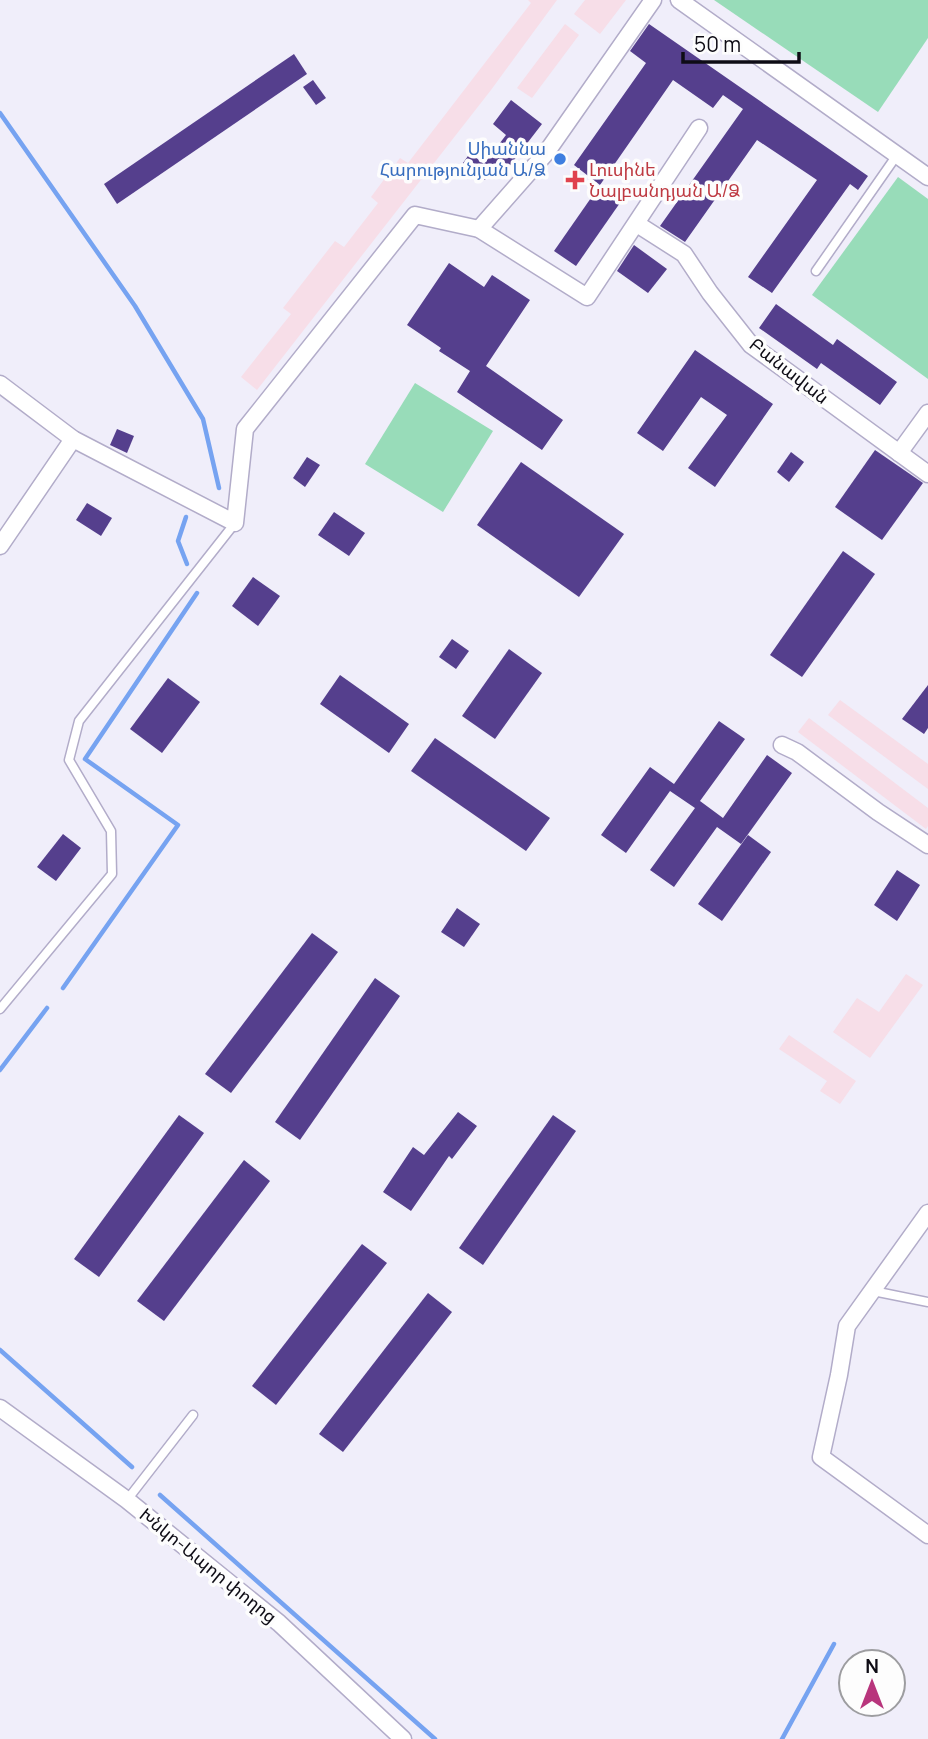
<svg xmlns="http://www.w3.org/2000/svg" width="928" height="1739" font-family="Manrope,'Noto Sans Armenian',sans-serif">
<rect width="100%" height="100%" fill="#f0eefa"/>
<g fill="#f7dee8">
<path d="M528 0H557L491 90 257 390 241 377 291 314 283 308 335 241 344 247 378 203 371 197 400 158 408 163 531 3Z"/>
<path d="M585 0H626L600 34 574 14Z"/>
<path d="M565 24 579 35 532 98 517 88Z"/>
<path d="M840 700 928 764V789L828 715Z"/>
<path d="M809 718 928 808V826L926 829 798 732Z"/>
<path d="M906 974 923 985 870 1058 833 1032 857 998 879 1012Z"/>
<path d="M789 1035 856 1081 840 1104 820 1091 827 1081 779 1049Z"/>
</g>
<g fill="#98dcb9">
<path d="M714 0H928V38L878 112Z"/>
<path d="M898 177 928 199V379L812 295Z"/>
<path d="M415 383 493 431 443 512 365 464Z"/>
</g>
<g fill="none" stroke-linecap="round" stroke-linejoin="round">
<g stroke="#76a3f1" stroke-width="4.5">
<path d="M0 113 135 306 203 419 219 488"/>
<path d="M186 517 178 541 187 564"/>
<path d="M63 988 178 825 85 759 197 593"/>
<path d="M0 1070 47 1008"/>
<path d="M0 1350 132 1467"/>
<path d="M160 1495 435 1739"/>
<path d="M782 1739 834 1644"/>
</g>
</g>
<g fill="#553f8d">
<path d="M649 24 868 176 858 190 850 184 772 293 748 277 817 180 757 140 685 242 660 226 743 109 723 95 713 108 673 80 600 185 574 165 646 63 630 51Z"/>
<path d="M294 54 307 74 117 204 104 184Z"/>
<path d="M313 80 326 98 316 105 303 87Z"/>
<path d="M511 100 542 124 501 177 492 170 485 180 463 163 470 153 484 164 506 135 493 124Z"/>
<path d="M600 185 622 200 576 266 554 251Z"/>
<path d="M634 245 667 269 648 293 617 271Z"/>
<path d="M449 263 484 287 492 275 530 300 486 366 563 420 542 450 457 392 470 371 439 351 441 348 407 325Z"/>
<path d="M776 304 833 345 837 339 897 382 880 405 821 363 817 369 759 328Z"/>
<path d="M695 350 773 404 715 487 688 468 727 415 701 397 663 451 637 433Z"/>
<path d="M117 429 134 436 127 453 110 445Z"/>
<path d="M875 450 923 483 882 540 835 507Z"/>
<path d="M791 452 804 462 789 482 777 472Z"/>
<path d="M307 457 320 465 305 487 293 478Z"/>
<path d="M521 462 624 534 579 597 477 525Z"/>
<path d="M87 503 112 518 101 536 76 520Z"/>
<path d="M334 512 365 533 349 556 318 535Z"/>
<path d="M843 551 875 574 802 677 770 655Z"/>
<path d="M253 577 280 596 258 626 232 606Z"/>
<path d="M452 639 469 651 456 669 439 657Z"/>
<path d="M509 649 542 673 495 739 462 716Z"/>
<path d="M340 675 409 724 389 753 320 704Z"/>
<path d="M168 678 200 702 162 753 130 729Z"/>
<path d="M928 685V728L924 734 902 719Z"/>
<path d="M719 721 745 739 700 801 723 818 767 755 792 773 741 844 717 827 674 887 650 870 695 808 670 791 626 853 601 835 650 767 674 784Z"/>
<path d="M435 738 550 818 526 851 411 771Z"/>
<path d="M63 834 81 848 56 881 37 867Z"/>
<path d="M748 835 771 852 722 921 698 904Z"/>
<path d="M897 870 920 885 897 921 874 905Z"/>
<path d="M457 908 480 924 464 947 441 932Z"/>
<path d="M312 933 338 952 231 1093 205 1074Z"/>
<path d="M375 978 400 996 300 1140 275 1122Z"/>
<path d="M458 1112 477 1126 452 1159 449 1156 411 1211 383 1192 413 1147 424 1155Z"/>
<path d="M179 1115 204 1133 99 1277 74 1259Z"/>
<path d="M553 1115 576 1131 483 1265 459 1248Z"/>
<path d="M244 1160 270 1181 164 1321 137 1301Z"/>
<path d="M362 1244 387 1263 276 1405 252 1386Z"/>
<path d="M428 1293 452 1312 343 1452 319 1434Z"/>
</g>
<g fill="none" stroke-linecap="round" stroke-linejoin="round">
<g stroke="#b2acc9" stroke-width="11">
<g id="lane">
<path d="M816 271 897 155"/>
<path d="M0 1009 112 874 111 831 69 760 79 721 235 523"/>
<path d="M873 1291 928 1302"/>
<path d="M127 1500 193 1415"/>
</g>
</g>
<g stroke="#b2acc9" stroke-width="19">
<g id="street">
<path d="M679 0 928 177"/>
<path d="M637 224 684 254 710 293 751 345 928 474"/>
<path d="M479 229 546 153 653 0"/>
<path d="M0 384 73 439 235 523 245 429 415 215 479 229 587 297 699 128"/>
<path d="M899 453 928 413"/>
<path d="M0 546 73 439"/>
<path d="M782 745 797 752 878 812 928 845"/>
<path d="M928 1213 847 1326 839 1375 821 1457 928 1535"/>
<path d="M0 1408 127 1500 279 1623 403 1739"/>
</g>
</g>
<use href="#lane" stroke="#fff" stroke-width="8"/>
<use href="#street" stroke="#fff" stroke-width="16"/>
</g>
<circle fill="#3f7fe0" stroke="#fdfdfd" stroke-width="2.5" cx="560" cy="159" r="7"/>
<path fill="#e0444e" stroke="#fdfdfd" stroke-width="2.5" d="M571.5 169.5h7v7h7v7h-7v7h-7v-7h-7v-7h7z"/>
<g text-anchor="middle" stroke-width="7" stroke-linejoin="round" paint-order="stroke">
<g font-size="18" fill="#366cbe" stroke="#fdfdfd" text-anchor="end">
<text x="546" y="155">Սիաննա<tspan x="546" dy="21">Հարությունյան Ա/Ձ</tspan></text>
</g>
<g font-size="18" fill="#be3a42" stroke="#fdfdfd" text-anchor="start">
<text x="589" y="176">Լուսինե<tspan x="589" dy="21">Նալբանդյան Ա/Ձ</tspan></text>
</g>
<g font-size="18" fill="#0e0c15" stroke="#fdfdfd">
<text transform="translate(789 371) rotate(38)" y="6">Բանավան</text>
<text transform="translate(208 1566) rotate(39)" y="6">Խնկո-Ապոր փողոց</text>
</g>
</g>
<g transform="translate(872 1683)"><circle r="33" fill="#fdfdfd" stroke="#9d9da0" stroke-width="2"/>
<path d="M0-5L12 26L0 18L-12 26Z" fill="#b8357c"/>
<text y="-10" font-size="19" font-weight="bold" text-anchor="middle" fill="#0e0c15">N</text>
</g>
<path d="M683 52v10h116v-10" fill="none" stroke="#0e0c15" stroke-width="3.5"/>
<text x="694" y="52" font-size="21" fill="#0e0c15" stroke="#fdfdfd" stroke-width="5" paint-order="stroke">50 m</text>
</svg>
